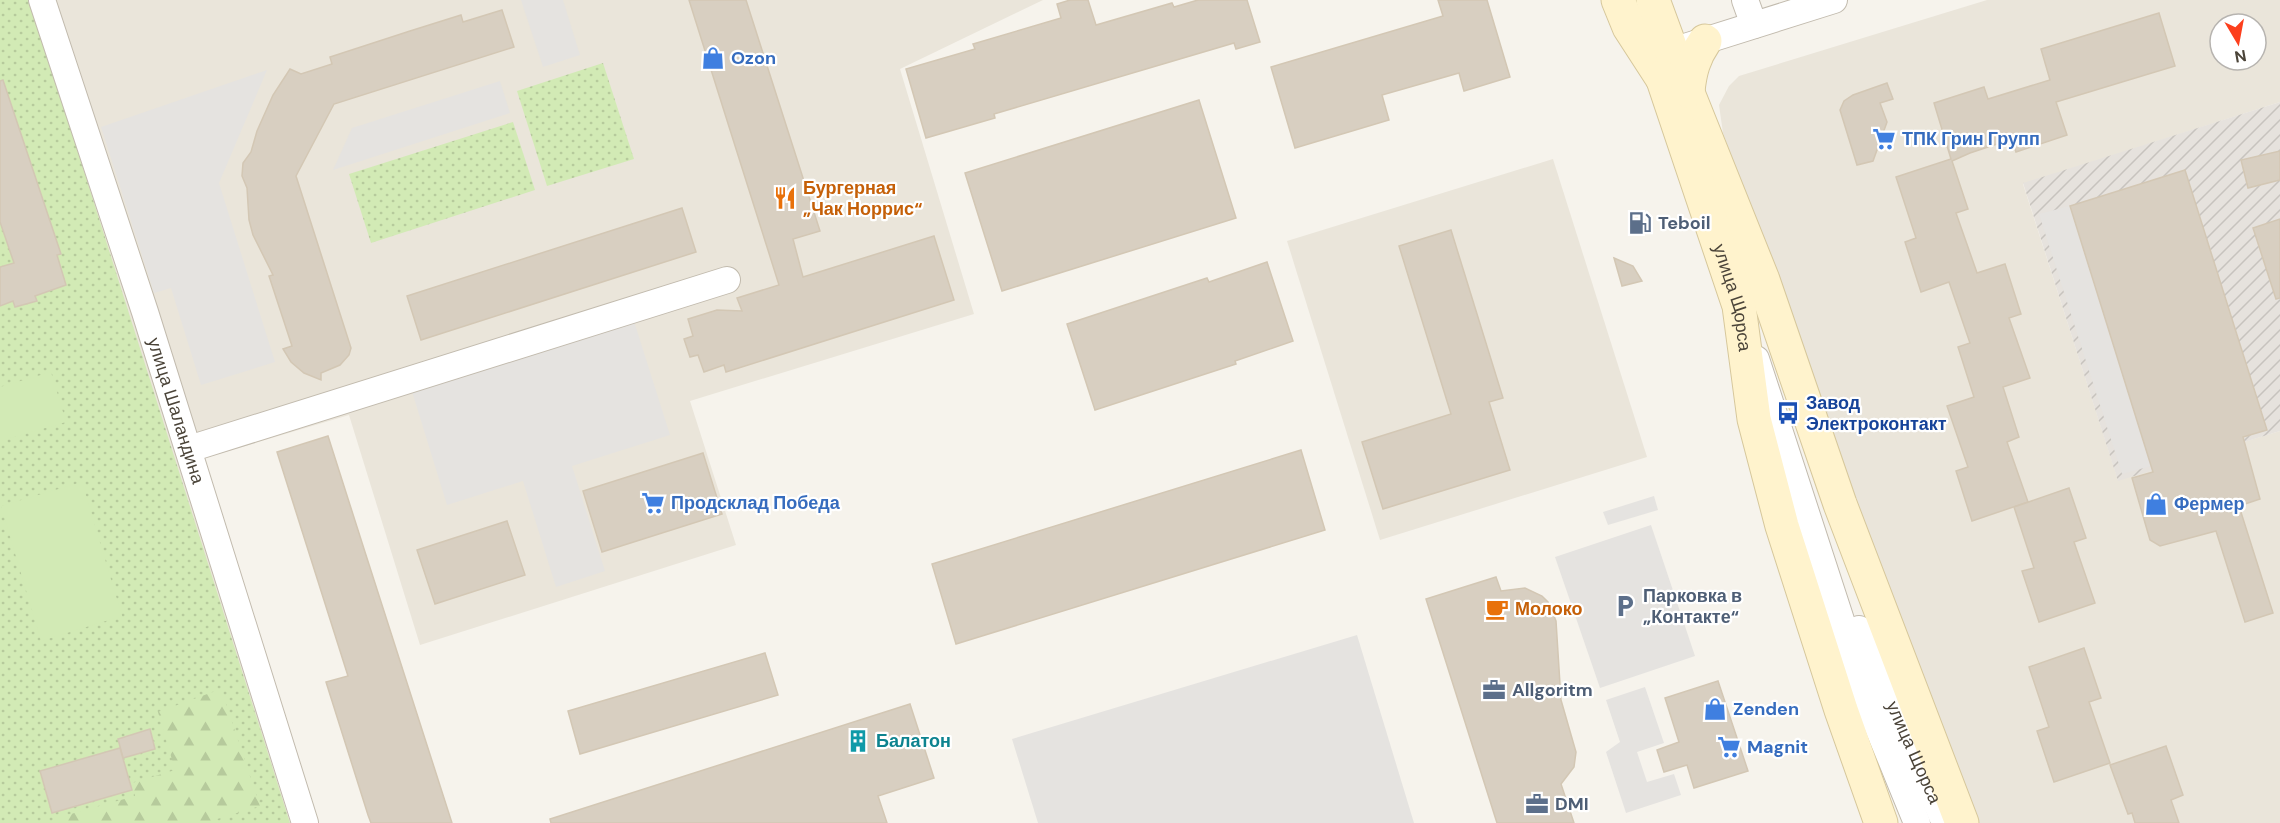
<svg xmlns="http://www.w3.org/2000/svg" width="2280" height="823" font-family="'DM Sans',sans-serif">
<defs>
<pattern id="industrial-furrows" width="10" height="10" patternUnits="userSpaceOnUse" patternTransform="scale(1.5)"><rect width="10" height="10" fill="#e6e2dd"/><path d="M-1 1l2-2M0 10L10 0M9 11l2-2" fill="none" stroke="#c7c3be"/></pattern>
<pattern id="grass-dots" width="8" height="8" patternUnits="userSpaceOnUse" patternTransform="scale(1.5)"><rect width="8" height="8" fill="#d2eab5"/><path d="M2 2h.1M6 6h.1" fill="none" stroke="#b6ca9c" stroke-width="1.8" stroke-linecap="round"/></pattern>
<pattern id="forest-firs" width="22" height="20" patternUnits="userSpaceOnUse" patternTransform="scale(1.5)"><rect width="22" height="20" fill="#d2eab5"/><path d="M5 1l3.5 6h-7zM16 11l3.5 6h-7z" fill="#b6ca9c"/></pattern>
</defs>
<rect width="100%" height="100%" fill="#f6f3ec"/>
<g fill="#eae5da" fill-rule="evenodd">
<path d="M0 0H1043L900 69 974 314 690 401 736 545 420 645 349 415 181 465 290 823H0Z"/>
<path d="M1987 0H2280V102L2023 184 2118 480 2280 431V823H1975L1935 732 1829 426 1723 133 1719 105 1729 86 1739 76ZM2220 24H2256V60H2220Z"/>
<path d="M1553 159 1647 457 1380 540 1287 241Z"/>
</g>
<path fill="url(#industrial-furrows)" d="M2280 102V431L2118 481 2023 183Z"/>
<g fill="url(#grass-dots)">
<path d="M0 0H30L290 823H0Z"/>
<path d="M603 63 634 159 547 186 517 91Z"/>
<path d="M513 122 535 190 371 243 349 174Z"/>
</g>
<path fill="url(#forest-firs)" d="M221 689 260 806 204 823H60L53 819 135 796 132 783 175 770 158 712Z"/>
<g fill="#d2eab5">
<path d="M51 372 66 422 0 441V387Z"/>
<path d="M82 482 122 616 41 641 1 506Z"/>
</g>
<g fill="#e5e3e0">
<path d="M521 0H563L580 55 543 67Z"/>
<path d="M267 70 219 183 275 362 201 385 171 288 154 293 101 127Z"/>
<path d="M500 81 510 113 333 170 352 128Z"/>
<path d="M2070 206 2151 466 2122 474 2039 214Z"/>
<path d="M632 315 670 435 572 466 605 571 556 587 523 481 447 505 410 385Z"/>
<path d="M1654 496 1658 510 1608 525 1603 512Z"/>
<path d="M1651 525 1695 656 1600 688 1555 557Z"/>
<path d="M1357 635 1414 823H1038L1012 739Z"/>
<path d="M1645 687 1664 743 1637 752 1647 782 1674 774 1681 795 1626 813 1606 752 1620 742 1606 700Z"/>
</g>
<g fill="#d8cfc1" stroke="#d3c7b4" stroke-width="1.5">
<path d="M689 0H746L820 231 793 239 803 277 934 236 954 300 726 372 724 365 704 372 698 355 690 357 684 339 693 336 688 319 717 310 742 311 737 298 779 285Z"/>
<path d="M1070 0H1088L1096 25 1172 3 1174 7 1198 0H1247L1260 42 1236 49 1234 43 994 114 995 118 926 138 906 69 975 49 973 44 1061 18 1057 4Z"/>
<path d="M1438 0H1487L1510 77 1464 91 1459 73 1382 95 1389 120 1295 148 1271 67 1443 16Z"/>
<path d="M502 10 514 47 334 104 296 176 351 348 349 355 340 365 321 373V380L304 373 291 362 283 349 292 346 269 276 273 275 253 235 249 220 247 188 242 176 243 163 251 152 257 131 273 95 290 69 301 74 332 64 330 57 410 31 461 15 463 22Z"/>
<path d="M2159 13 2175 66 2056 102 2067 135 2016 152 2012 139 1970 153 1952 161 1968 209 1956 213 1976 270 1977 273 2005 264 2021 314 2009 318 2030 378 2003 387 2019 437 2007 442 2028 502 1972 521 1956 471 1968 467 1947 406 1974 397 1958 347 1970 343 1949 282 1921 292 1905 242 1916 238 1896 177 1951 159 1934 103 1984 87 1988 99 2050 80 2041 49Z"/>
<path d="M3 80 61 254 57 255 66 285 35 296 37 301 15 307 13 301 0 306V267L14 263 0 222V81Z"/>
<path d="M1887 83 1893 99 1880 103 1887 122 1873 161 1857 165 1840 110 1844 101 1853 95Z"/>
<path d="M1199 100 1236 218 1002 291 965 173Z"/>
<path d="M2280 151V180L2248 188 2241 160Z"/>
<path d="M2185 170 2267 430 2243 437 2260 499 2239 506 2273 613 2245 622 2216 531 2160 546 2150 540 2132 478 2153 472 2070 206Z"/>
<path d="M682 208 696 252 421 340 407 296Z"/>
<path d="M2280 219V298L2276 299 2253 228Z"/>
<path d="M1451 230 1503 398 1489 402 1510 470 1383 509 1362 442 1451 414 1399 246Z"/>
<path d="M1614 258 1633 266 1642 281 1622 286Z"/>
<path d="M1267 262 1293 341 1235 361 1236 364 1095 410 1067 324 1207 278 1209 282Z"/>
<path d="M328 436 365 552 452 823H371L368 815 326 682 348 676 277 452Z"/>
<path d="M1301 450 1325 530 956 644 932 564Z"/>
<path d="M703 453 722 514 602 552 583 491Z"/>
<path d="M2069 488 2086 538 2074 542 2095 603 2039 622 2022 571 2034 568 2014 507Z"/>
<path d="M507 521 525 575 435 604 417 550Z"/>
<path d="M1496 577 1501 591 1525 588 1542 596 1548 602 1556 621 1561 700 1576 752 1574 767 1561 784 1574 823H1497L1426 599Z"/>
<path d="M2084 648 2101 698 2089 702 2110 763 2054 782 2037 731 2049 727 2029 667Z"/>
<path d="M765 653 778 695 580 754 568 711Z"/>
<path d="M1718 681 1748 771 1694 788 1687 765 1664 772 1657 750 1679 742 1665 698Z"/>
<path d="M910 704 934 778 878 796 887 823H551L550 819Z"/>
<path d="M150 729 155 749 123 758 118 739Z"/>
<path d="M2166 746 2183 795 2171 800 2179 823H2135L2132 813 2128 814 2110 765Z"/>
<path d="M120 748 132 790 52 813 40 771Z"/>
</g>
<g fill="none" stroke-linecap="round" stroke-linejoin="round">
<g stroke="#c2bbae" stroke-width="28">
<g id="street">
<path id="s1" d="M42 0 145 312 305 823"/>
<path d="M1745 0 1754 25"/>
<path d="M1688 46 1834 0"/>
<path d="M1756 359 1868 703 1917 823"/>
<path d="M189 449 727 280"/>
<path id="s2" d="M1859 629 1945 823"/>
</g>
</g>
<g stroke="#d6c79b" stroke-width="35">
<g id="secondary">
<path d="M1618 0 1629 27 1662 78"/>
<path d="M1653 0 1678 68 1763 280 1840 504 1962 823"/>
<path id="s3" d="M1662 77 1739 306 1754 419 1782 526 1841 710 1881 823"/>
<path d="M1688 91C1690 71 1694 57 1705 41"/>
</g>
</g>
<use href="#street" stroke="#fff" stroke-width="26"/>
<use href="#secondary" stroke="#fff3cd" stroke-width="33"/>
</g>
<defs>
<g id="shop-bare" transform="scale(1.8)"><path d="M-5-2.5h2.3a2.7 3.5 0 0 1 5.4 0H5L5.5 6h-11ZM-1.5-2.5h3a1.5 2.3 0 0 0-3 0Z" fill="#3f7fe0" stroke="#fff" stroke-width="2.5" paint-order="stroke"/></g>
<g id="supermarket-bare" transform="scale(1.8)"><path d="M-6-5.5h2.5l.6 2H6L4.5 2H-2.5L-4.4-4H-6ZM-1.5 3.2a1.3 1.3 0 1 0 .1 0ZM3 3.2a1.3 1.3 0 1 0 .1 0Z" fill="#3f7fe0" stroke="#fff" stroke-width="2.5" paint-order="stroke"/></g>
<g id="restaurant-bare" transform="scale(1.8)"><path d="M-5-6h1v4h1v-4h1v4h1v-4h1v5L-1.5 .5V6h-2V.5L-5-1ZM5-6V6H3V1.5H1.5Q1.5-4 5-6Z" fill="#e8710a" stroke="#fff" stroke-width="2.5" paint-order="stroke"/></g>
<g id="fuel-bare" transform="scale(1.8)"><path d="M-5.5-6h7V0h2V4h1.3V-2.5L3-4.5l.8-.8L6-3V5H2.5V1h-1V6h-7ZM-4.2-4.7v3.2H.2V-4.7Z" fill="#5c6f8a" stroke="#fff" stroke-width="2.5" paint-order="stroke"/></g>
<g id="bus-bare" transform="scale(1.8)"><path d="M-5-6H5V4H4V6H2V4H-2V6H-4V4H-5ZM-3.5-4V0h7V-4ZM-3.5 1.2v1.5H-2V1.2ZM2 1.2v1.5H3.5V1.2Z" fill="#1a4fb4" stroke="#fff" stroke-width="2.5" paint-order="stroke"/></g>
<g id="parking-bare" transform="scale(1.8)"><path d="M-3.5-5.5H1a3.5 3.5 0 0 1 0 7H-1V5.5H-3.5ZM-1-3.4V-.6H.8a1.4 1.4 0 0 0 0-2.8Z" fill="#5c6f8a" stroke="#fff" stroke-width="2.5" paint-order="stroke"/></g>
<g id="cafe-bare" transform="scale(1.8)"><path d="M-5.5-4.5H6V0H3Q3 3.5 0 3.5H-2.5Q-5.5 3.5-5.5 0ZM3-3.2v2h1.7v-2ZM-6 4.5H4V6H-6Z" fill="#e8710a" stroke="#fff" stroke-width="2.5" paint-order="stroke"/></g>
<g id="office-bare" transform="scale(1.8)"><path d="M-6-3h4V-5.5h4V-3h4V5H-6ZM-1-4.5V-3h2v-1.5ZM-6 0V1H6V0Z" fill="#5c6f8a" stroke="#fff" stroke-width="2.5" paint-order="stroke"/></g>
<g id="building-bare" transform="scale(1.8)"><path d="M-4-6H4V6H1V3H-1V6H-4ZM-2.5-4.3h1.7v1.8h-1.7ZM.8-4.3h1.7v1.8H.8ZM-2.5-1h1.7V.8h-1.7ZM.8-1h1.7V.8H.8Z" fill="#0f9aa8" stroke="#fff" stroke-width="2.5" paint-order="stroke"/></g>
</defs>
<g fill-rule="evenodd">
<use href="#shop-bare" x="713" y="58"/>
<use href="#supermarket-bare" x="1884" y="139"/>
<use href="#restaurant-bare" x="785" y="198"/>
<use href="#fuel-bare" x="1640" y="223"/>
<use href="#bus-bare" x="1788" y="413"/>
<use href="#supermarket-bare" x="653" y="503"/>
<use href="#shop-bare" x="2156" y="504"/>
<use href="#parking-bare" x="1625" y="606"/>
<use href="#cafe-bare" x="1497" y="609"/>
<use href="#office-bare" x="1494" y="690"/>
<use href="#shop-bare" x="1715" y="709"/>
<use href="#building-bare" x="858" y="741"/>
<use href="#supermarket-bare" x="1729" y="747"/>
<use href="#office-bare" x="1537" y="804"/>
</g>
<g text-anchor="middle" stroke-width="4.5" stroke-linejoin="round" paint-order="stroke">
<g font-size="18" font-weight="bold" fill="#366cbe" stroke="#fff" text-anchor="start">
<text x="731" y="64">Ozon</text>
<text x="1902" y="145">ТПК Грин Групп</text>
<text x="671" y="509">Продсклад Победа</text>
<text x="2174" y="510">Фермер</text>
<text x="1733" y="715">Zenden</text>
<text x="1747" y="753">Magnit</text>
</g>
<g font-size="18" font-weight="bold" fill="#c56008" stroke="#fff" text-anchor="start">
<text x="803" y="194">Бургерная<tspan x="803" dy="21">„Чак Норрис“</tspan></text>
<text x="1515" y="615">Молоко</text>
</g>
<g font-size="18" font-weight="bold" fill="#4e5e75" stroke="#fff" text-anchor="start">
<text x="1658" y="229">Teboil</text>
<text x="1643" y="602">Парковка в<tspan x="1643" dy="21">„Контакте“</tspan></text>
<text x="1512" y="696">Allgoritm</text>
<text x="1555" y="810">DMI</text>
</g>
<g font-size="18" fill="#4b4439" stroke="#fff">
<text dy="6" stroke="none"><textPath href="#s3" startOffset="232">улица Щорса</textPath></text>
<text dy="6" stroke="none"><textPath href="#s1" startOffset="432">улица Шаландина</textPath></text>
<text dy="6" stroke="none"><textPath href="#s2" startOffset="135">улица Щорса</textPath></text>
</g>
<g font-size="18" font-weight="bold" fill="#164399" stroke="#fff" text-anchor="start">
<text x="1806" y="409">Завод<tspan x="1806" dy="21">Электроконтакт</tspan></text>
</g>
<g font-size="18" font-weight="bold" fill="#0d838f" stroke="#fff" text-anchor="start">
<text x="876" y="747">Балатон</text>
</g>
</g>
<g transform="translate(2238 42) rotate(170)"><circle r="28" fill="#ffffff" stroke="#b7b4b0" stroke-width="1.5"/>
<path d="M0-4.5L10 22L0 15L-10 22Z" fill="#fc3f1d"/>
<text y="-9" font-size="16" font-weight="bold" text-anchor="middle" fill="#4b4439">N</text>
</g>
</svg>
